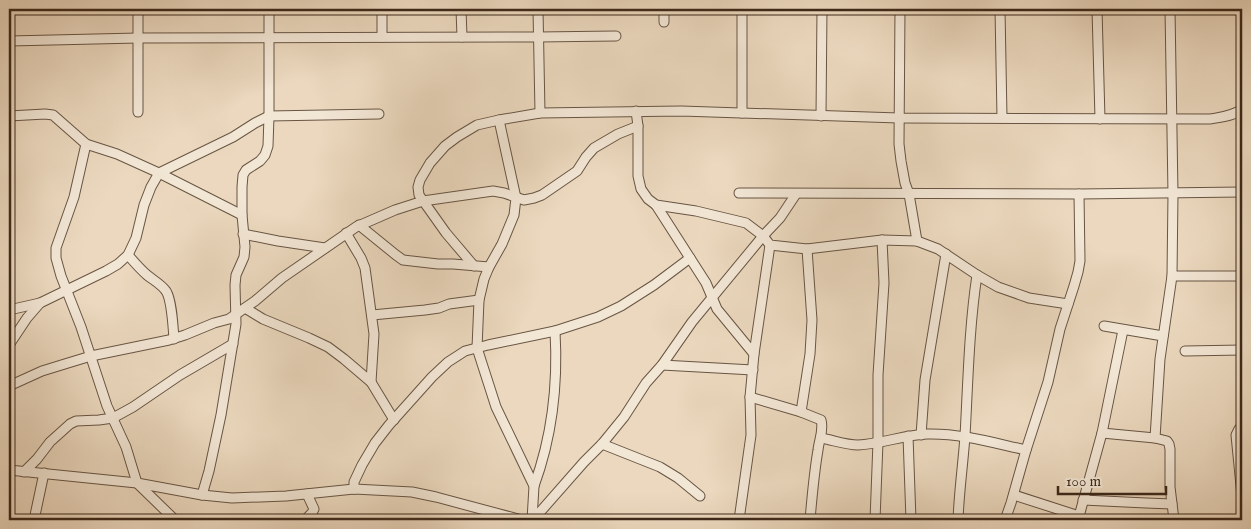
<svg xmlns="http://www.w3.org/2000/svg" width="1251" height="529" font-family="'IM FELL English',serif">
<rect width="100%" height="100%" fill="#ebd8be"/>
<filter id="stains"><feTurbulence type="fractalNoise" baseFrequency=".004" numOctaves="4"/><feColorMatrix values="0 0 0 0 .2 0 0 0 0 .09 0 0 0 0 .02 0 0 0 .5 -.17"/></filter>
<radialGradient id="worn" r=".72"><stop offset=".6" stop-color="#630" stop-opacity="0"/><stop offset="1" stop-color="#630" stop-opacity=".3"/></radialGradient>
<g fill="none" stroke-linecap="round" stroke-linejoin="round">
<g stroke="#685544" stroke-width="11">
<g id="minor">
<path d="M382 9V37"/>
<path d="M461 9 462 37"/>
<path d="M538 9 540 113"/>
<path d="M742 9V113"/>
<path d="M900 9 899 144 901 161 905 183 909 194 917 241"/>
<path d="M1000 9 1002 118"/>
<path d="M1097 9 1100 119"/>
<path d="M664 22V9"/>
<path d="M9 41 138 38 538 37 616 36"/>
<path d="M636 111 638 126V176L641 189 648 199 656 205 696 211 746 223 763 236 770 245 807 249 882 240 917 241 938 249 977 275 998 287 1029 298 1068 304"/>
<path d="M138 112V9"/>
<path d="M9 116 45 114 53 115 86 144 117 154 159 173 242 215"/>
<path d="M821 116 822 9"/>
<path d="M499 120 516 198 514 215 502 244 489 267 484 279 479 300 477 348 496 407 534 486 532 520"/>
<path d="M86 144 74 197 56 248V258L61 276 81 327 107 406 126 447 137 483 175 520"/>
<path d="M739 193 1079 194 1242 192"/>
<path d="M656 205 706 283 717 309 754 354"/>
<path d="M359 225 396 255 403 260 438 264H453L489 267"/>
<path d="M346 233 361 258 365 268 374 334 371 382"/>
<path d="M243 234 278 241 325 248"/>
<path d="M128 255C134 262 140 269 147 275 153 280 161 284 166 291 172 300 173 327 174 339"/>
<path d="M474 266 446 233 419 195 418 187 420 180 430 163 445 146 457 137 477 125 499 120 540 113 681 111 899 118 1210 119C1221 117 1234 116 1242 109"/>
<path d="M1172 276H1242"/>
<path d="M245 308 263 319 309 338 328 347 344 359 371 382 394 420"/>
<path d="M9 310 40 303"/>
<path d="M372 315 425 310 439 308 449 304 479 300"/>
<path d="M1104 326 1163 336"/>
<path d="M9 345 27 318 40 303 106 271 118 264 128 255 136 238 144 205 151 187 159 173 233 137 255 123 269 116 379 114"/>
<path d="M1185 351 1242 350"/>
<path d="M662 365 753 370"/>
<path d="M9 386 42 371 68 363 91 356 169 340 185 335 214 323 229 319 255 301 282 278 356 227 395 210 423 201 493 191 504 193 524 200 534 198 542 195 577 171 586 157 594 148 618 134 638 126"/>
<path d="M750 397 801 412 821 420C824 430 819 440 818 450 814 473 812 497 810 520"/>
<path d="M801 412 810 354 812 320 807 249"/>
<path d="M1242 428 1239 429 1236 435 1242 496"/>
<path d="M1102 433 1155 438 1167 441 1169 444 1170 449V487L1174 520"/>
<path d="M921 435 925 380 946 254"/>
<path d="M908 436 911 520"/>
<path d="M821 438C833 440 846 445 858 445 881 444 904 435 927 434 960 433 994 443 1026 450"/>
<path d="M1155 438 1160 359 1172 276 1173 194 1170 9"/>
<path d="M602 444 660 467 678 478 700 496"/>
<path d="M9 470 137 483 202 495 232 498 286 496 354 489 412 492 436 497 522 520"/>
<path d="M24 472 37 459 50 442 70 424 76 421 99 420 113 418 133 407 180 375 233 344"/>
<path d="M534 486C552 437 558 382 555 331"/>
<path d="M354 489V482L362 465 375 443 389 425 432 377 448 362 465 351 488 345 555 331 598 317 621 306 654 285 690 258"/>
<path d="M202 495 209 471 221 415 236 324 235 285 236 275 244 257 245 247 242 215V187L243 175 246 170 260 161 265 155 268 146 269 116V9"/>
<path d="M1014 495 1079 516"/>
<path d="M1083 500 1146 503 1172 504"/>
<path d="M34 520 44 473"/>
<path d="M305 520 312 513 314 509 307 494"/>
<path d="M533 520 584 462 602 444 624 417 646 383 662 365 692 322 763 236 780 218 796 194"/>
<path d="M739 520 751 435 750 397 754 354 770 245"/>
<path d="M875 520 878 442V375L884 283 882 240"/>
<path d="M958 520C959 492 963 464 965 436 968 382 969 328 977 275"/>
<path d="M1005 520 1011 503 1026 450 1048 382 1060 329 1074 286 1078 272 1080 261 1079 194"/>
<path d="M1078 520 1102 433 1123 330"/>
</g>
</g>
<use href="#minor" stroke="#f2e6d5" stroke-width="9"/>
</g>
<rect width="1251" height="529" fill="none" stroke="#ebd8be" stroke-width="30"/>
<rect x="10" y="10" width="1231" height="509" fill="none" stroke="#3d291b" stroke-width="2.5"/>
<rect x="15" y="15" width="1221" height="499" fill="none" stroke="#3d291b"/>
<path d="M1058 486v8h108v-8" fill="none" stroke="#3d291b" stroke-width="2.5"/>
<text x="1066" y="486" font-size="15" fill="#3d291b" stroke="#f2e6d5" stroke-width="4" paint-order="stroke">100 m</text>
<rect width="100%" height="100%" filter="url(#stains)"/>
<rect width="100%" height="100%" fill="url(#worn)"/>
</svg>
